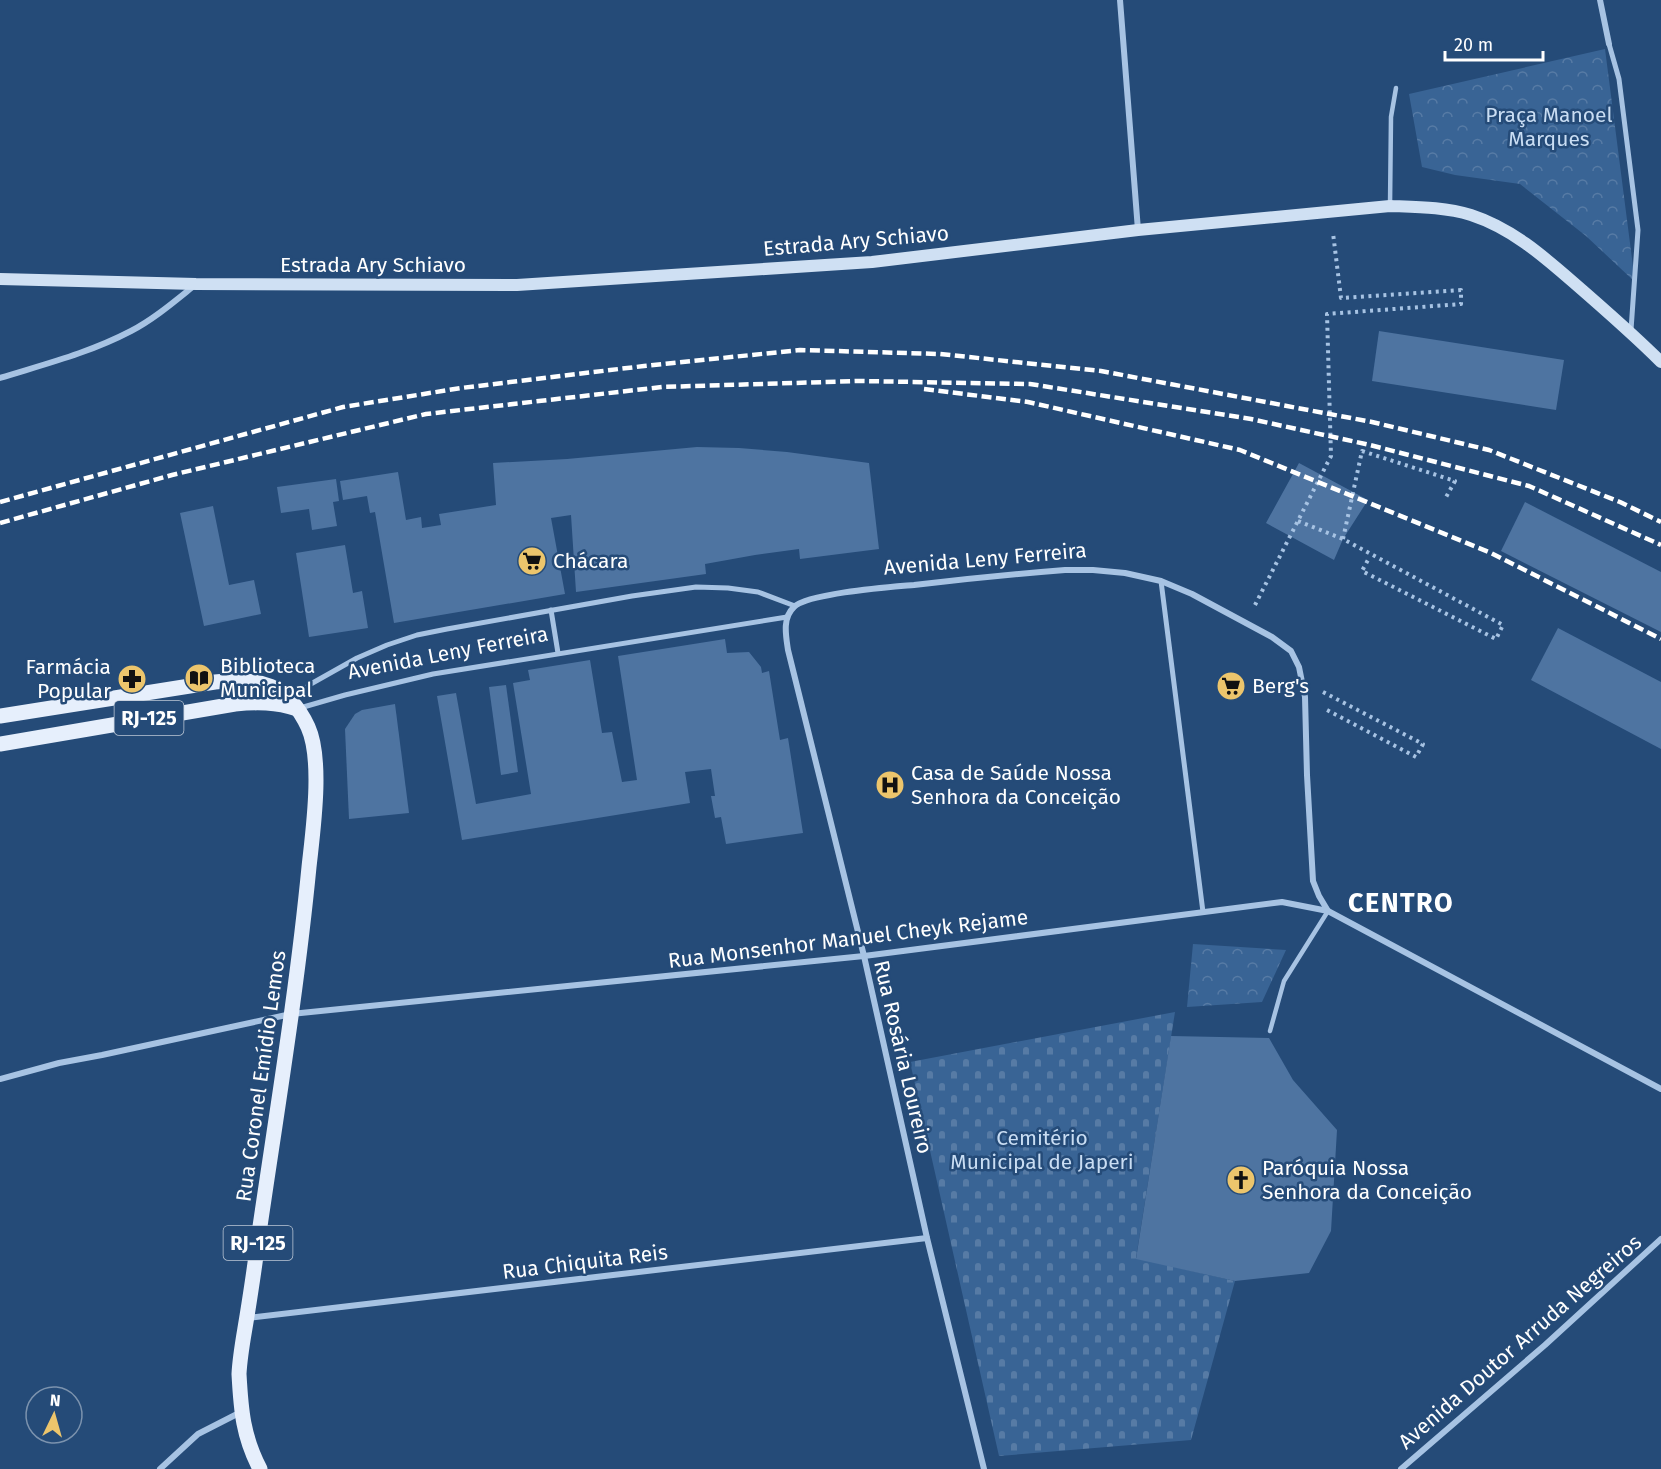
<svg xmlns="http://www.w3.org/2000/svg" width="1661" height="1469" font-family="'Fira Sans',sans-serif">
<defs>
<pattern id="cemetery-stones" width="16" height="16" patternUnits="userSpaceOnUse" patternTransform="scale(1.5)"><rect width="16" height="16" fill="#396495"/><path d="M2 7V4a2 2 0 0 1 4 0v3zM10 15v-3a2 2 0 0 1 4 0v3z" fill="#577ba5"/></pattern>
<pattern id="park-crowns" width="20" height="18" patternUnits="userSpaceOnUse" patternTransform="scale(1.5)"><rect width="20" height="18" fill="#396495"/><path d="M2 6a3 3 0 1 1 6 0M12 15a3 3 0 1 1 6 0" fill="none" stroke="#577ba5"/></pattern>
</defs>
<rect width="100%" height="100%" fill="#254b78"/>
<path fill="url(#cemetery-stones)" d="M1175 1012 1136 1258 1235 1281 1191 1440 999 1456 910 1062Z"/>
<g fill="url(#park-crowns)">
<path d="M1605 49 1635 282 1586 236 1520 184 1455 175 1422 167 1409 94Z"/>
<path d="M1193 944 1286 950 1262 1002 1187 1007Z"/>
</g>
<g fill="#4e74a1">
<path d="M1379 331 1564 360 1556 410 1372 381Z"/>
<path d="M697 447 739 448 787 452 869 463 879 549 800 559 799 549 755 555 705 564 706 574 576 592 571 515 551 518 565 594 394 623 375 512 370 513 367 496 343 500 340 481 398 472 406 520 421 517 422 528 441 525 439 514 496 505 493 463 567 459Z"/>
<path d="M1299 463 1368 500 1343 539 1334 560 1266 523Z"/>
<path d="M336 479 339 501 333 502 337 526 312 530 309 509 281 513 277 487Z"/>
<path d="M1525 502 1661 572V632L1501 551Z"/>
<path d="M213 506 229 585 254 580 261 614 204 626 180 513Z"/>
<path d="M345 545 353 593 362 591 368 628 309 637 296 553Z"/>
<path d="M1558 628 1661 682V749L1531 680Z"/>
<path d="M725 639 727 653 749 652 761 667 762 673 769 671 780 740 788 738 803 833 726 844 721 817 715 818 711 796H715L711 769 685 772 690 803 462 840 437 696 456 693 476 804 531 794 513 683 530 680 528 670 590 660 602 733 612 732 622 782 637 780 618 656Z"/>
<path d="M506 685 518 772 501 775 489 687Z"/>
<path d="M395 704 409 813 349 819 345 729 355 714 362 710Z"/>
<path d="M1171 1036 1269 1038 1293 1080 1337 1130 1331 1231 1309 1273 1235 1281 1136 1259Z"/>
</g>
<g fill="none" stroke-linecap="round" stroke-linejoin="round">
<g stroke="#a7c3e3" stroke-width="4" stroke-dasharray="3 4.5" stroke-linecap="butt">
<path d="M1298 521 1343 539 1503 625 1496 639 1362 571 1369 558"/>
<path d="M1343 539 1362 451 1455 481 1445 499"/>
<path d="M1255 605 1331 456 1327 314 1461 304V290L1341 298 1333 233"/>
<path d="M1323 692 1423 744 1416 757 1325 709"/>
</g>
<g stroke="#a7c3e3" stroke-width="4.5">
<path d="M1390 206 1391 117 1396 88"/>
<path d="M1270 1031 1284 981 1328 911"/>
</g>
<g stroke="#a7c3e3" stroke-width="5">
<path d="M1609 44 1619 79 1638 230 1631 330"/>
<path d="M1161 581 1203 912"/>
<path d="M551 610 558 653"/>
<path d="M292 700 309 685 357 658 387 645 417 635 447 629 632 596 696 587 728 588 758 592 795 606"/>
<path d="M300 708 345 695 433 674 787 617"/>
</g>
<g stroke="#a7c3e3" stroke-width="6">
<path d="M1120 0 1138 230"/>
<path d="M1600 0 1609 44"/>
<path d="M0 378C45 364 89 353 131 331 154 319 175 301 195 285"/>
<path d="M0 1079 59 1063 102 1055 291 1014 864 956 1282 902 1328 911 1661 1089"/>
<path d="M248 1318 927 1238"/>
<path d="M160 1469 198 1434 241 1412"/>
<path d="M984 1469 927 1238 864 956 788 650C786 636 782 618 794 607 808 593 892 587 914 585 964 579 1015 574 1065 570H1093L1125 573 1161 581 1192 594 1272 637 1291 651 1299 667 1305 697 1307 775 1313 881 1319 896 1328 911"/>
<path d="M1401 1469 1545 1345 1661 1239"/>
</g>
<path stroke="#cfe0f3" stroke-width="12" d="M0 279 196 284 517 285 872 262 1138 230 1390 206C1417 207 1445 207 1471 215 1511 228 1542 255 1573 282 1603 308 1633 334 1661 362"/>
<g stroke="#e6effc" stroke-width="15">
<path d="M0 716 215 682C260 677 288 684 308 727 323 760 313 830 309 867 297 991 276 1116 258 1240 255 1265 251 1291 247 1316 244 1335 240 1354 239 1374 241 1411 243 1436 260 1469"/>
<path d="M0 744 235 704C257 702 276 702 297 709"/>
</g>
<g stroke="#fff" stroke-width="4.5" stroke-dasharray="10 4.5" stroke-linecap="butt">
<path d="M924 389 1028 402 1240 450 1491 553 1661 639"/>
<path d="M0 502 343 407 461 388 644 366 800 350 940 354 1101 371 1372 422 1489 450 1620 502 1661 522"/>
<path d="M0 523 172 475 426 414 662 387 858 381 1030 384 1251 419 1370 445 1529 486 1661 545"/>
</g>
</g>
<defs>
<g id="supermarket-disc" transform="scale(1.5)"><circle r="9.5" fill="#ecc56c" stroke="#254b78"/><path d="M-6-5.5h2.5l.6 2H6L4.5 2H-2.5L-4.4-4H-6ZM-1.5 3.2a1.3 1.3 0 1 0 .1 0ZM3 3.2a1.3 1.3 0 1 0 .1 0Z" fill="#111"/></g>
<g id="library-disc" transform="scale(1.5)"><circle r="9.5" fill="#ecc56c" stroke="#254b78"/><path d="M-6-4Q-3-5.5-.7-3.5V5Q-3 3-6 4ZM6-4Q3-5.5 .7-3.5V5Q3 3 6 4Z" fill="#111"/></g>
<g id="pharmacy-disc" transform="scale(1.5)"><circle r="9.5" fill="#ecc56c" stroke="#254b78"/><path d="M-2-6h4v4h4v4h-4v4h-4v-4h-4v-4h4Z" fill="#111"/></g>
<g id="hospital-disc" transform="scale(1.5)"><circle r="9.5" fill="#ecc56c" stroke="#254b78"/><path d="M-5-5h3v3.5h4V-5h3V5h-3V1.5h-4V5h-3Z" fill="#111"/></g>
<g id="church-disc" transform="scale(1.5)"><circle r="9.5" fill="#ecc56c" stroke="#254b78"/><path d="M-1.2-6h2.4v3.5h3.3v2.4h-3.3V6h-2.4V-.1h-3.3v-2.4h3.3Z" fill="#111"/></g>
</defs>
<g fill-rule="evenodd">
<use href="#supermarket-disc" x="532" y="561"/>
<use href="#library-disc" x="199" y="678"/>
<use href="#pharmacy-disc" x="132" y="679"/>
<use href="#supermarket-disc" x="1231" y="686"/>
<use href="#hospital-disc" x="890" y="785"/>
<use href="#church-disc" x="1241" y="1180"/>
</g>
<g text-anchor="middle" stroke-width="5" stroke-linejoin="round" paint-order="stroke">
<g fill="#254b78" stroke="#bec9d6" stroke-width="1.5">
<rect x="114.5" y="701" width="69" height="34" rx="4.5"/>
<rect x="223.5" y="1226" width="69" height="34" rx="4.5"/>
</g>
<g font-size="20" font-weight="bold" fill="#fff">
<text x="149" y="725">RJ-125</text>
<text x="258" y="1250">RJ-125</text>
</g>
<g font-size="21" fill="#c9ddf3" stroke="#254b78">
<text x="1549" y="122">Praça Manoel<tspan x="1549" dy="24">Marques</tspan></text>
<text x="1042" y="1145">Cemitério<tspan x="1042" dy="24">Municipal de Japeri</tspan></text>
</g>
<g font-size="21" fill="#fff" stroke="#254b78">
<text transform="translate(856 241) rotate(-5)" y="7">Estrada Ary Schiavo</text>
<text x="373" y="272">Estrada Ary Schiavo</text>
<text transform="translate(985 559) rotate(-5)" y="7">Avenida Leny Ferreira</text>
<text transform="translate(448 653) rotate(-11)" y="7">Avenida Leny Ferreira</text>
<text transform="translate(848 939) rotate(-7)" y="7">Rua Monsenhor Manuel Cheyk Rejame</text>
<text transform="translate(903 1057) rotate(77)" y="7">Rua Rosária Loureiro</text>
<text transform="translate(261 1076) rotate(-82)" y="7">Rua Coronel Emídio Lemos</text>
<text transform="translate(585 1262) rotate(-7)" y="7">Rua Chiquita Reis</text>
<text transform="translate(1520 1342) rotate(-41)" y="7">Avenida Doutor Arruda Negreiros</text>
</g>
<g font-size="21" fill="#fff" stroke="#254b78" text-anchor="start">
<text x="553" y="568">Chácara</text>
<text x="220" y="673">Biblioteca<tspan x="220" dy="24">Municipal</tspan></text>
<text x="111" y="674" text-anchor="end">Farmácia<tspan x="111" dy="24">Popular</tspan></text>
<text x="1252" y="693">Berg's</text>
<text x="911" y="780">Casa de Saúde Nossa<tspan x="911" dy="24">Senhora da Conceição</tspan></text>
<text x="1262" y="1175">Paróquia Nossa<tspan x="1262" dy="24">Senhora da Conceição</tspan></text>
</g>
<g font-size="27" font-weight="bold" letter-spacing="1.5" fill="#fff" stroke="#254b78">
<text x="1401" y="912">CENTRO</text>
</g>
</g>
<g transform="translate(54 1415) rotate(5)"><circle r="28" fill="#254b78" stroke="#7c93ae" stroke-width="1.5"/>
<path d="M0-4.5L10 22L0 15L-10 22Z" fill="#ecc56c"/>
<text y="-9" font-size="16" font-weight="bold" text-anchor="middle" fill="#ffffff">N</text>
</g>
<path d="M1445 51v9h98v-9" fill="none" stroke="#ffffff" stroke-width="3"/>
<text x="1454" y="51" font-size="18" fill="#ffffff" stroke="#254b78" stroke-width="4.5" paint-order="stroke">20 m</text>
</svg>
